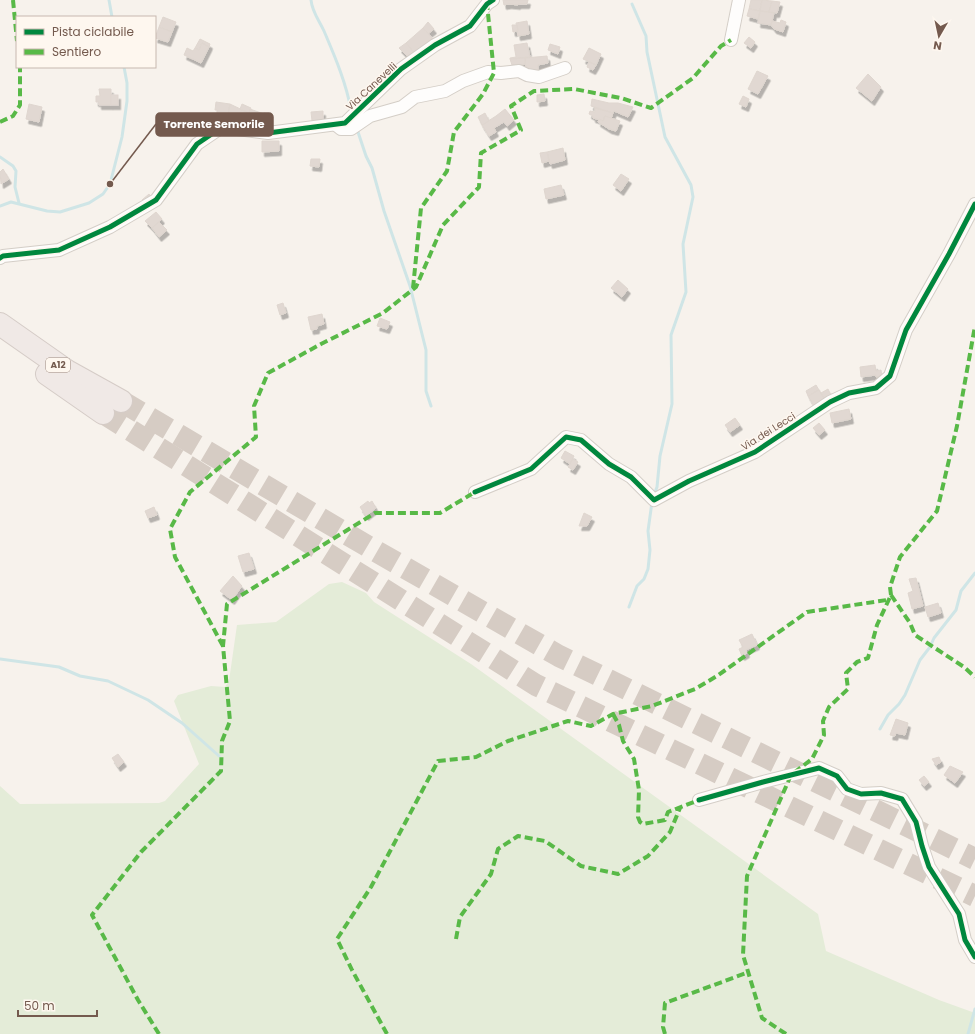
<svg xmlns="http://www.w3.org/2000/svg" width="975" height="1034" font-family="Poppins,sans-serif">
<defs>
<filter id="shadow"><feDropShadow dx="2.5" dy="4.5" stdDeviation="0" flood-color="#0004"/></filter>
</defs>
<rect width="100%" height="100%" fill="#f7f2ec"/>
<path fill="#e4ecd8" d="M342 582 366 593 374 602 471 664 818 914 826 951 939 1000 975 1013V1034H0V786L20 804 159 803 165 801 199 764 174 701 178 695 211 686 225 687 229 681 237 625 276 622 329 584Z"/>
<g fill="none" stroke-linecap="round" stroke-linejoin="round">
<g stroke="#cfe5e6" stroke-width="3">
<path d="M109 0 112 17"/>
<path d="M311 0C312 12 319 20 324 31 335 57 346 82 351 110"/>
<path d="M632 4 646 36 647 52 665 137 691 185 693 197 683 244 686 292 671 335 672 404 660 456 657 487 654 495"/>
<path d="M357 129 366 156 372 168 384 211 410 286 426 350V391L431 406"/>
<path d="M0 157 13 166 16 171 15 187 19 203"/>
<path d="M0 206 11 202 47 211 60 212 89 203 103 194 110 184 122 137 127 101V83L124 67"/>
<path d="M629 607 637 586 644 579 648 569 650 550 648 531 652 502"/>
<path d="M0 659 59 667 80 676 108 681 148 700 182 723 219 756"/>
<path d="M880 729 888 715 899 704 905 695 920 660 930 647 934 638 956 610 961 591 975 573"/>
<path d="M968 1034 975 1009"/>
</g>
</g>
<g fill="#e1d8d2" stroke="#dfd6cf" filter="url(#shadow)">
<path d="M503 0H528L527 4H518V5L509 4 504 5Z"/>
<path d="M751 0H762L760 11 749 9Z"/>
<path d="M762 0 772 1 769 12 760 11Z"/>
<path d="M772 1 780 2 777 13 769 12Z"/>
<path d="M749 9 760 11 758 19 747 16Z"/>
<path d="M760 11 774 13 771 25 758 23Z"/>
<path d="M163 17 176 22 172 32 159 27Z"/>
<path d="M781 20 786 22 783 32 774 29 771 25 772 21 780 23Z"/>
<path d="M527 21 529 34 518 36 516 23Z"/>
<path d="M428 22 434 29 428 34 423 28Z"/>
<path d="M512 25H517L518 31 513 32Z"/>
<path d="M159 27 172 32 168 42 155 38Z"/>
<path d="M423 28 435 41 416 55 406 43Z"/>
<path d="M749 37 755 42 751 48 744 43Z"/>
<path d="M200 39 210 44 209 47 202 43 199 50 195 48Z"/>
<path d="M202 43 209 47 201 63 184 55 187 48 193 51 195 48 199 50Z"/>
<path d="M406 43 416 55 410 59 399 48Z"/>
<path d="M527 43 530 57 510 59V58L516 57 514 45Z"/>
<path d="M550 44 560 47 558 54 548 50Z"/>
<path d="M589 48 601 54 596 65 583 59Z"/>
<path d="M547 56 548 63 538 65V71H526L525 58Z"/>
<path d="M525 58V64L514 67 513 64 512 65 510 59Z"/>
<path d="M589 62 596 65 593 70 587 67Z"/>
<path d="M757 71 768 76 758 94 748 89Z"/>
<path d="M868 74 881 87 872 101 856 88Z"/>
<path d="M99 89H111V105H99V102H96V96H100Z"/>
<path d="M544 94 545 101 537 102V95Z"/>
<rect x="111" y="95" width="7" height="10"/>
<path d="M743 96 749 99 746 107 739 104Z"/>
<path d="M592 99 609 103H618L633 107 628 117 614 111 613 113 591 106Z"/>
<path d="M216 102 230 104 228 116H217V110H215Z"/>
<path d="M29 104 42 107 39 122 26 119Z"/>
<path d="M230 104 255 116 252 126 227 122Z"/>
<path d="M242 104 251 108 249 113 240 109Z"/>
<path d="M595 108 613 113 611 119 605 116 603 121 593 118V116L589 114 590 111 595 112Z"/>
<path d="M250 109 264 114V113L268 114 266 125 259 124 258 127 252 126 255 116 249 113Z"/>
<path d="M505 109 514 120 507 126 504 122 494 128 496 132 489 136 482 125 496 116Z"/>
<path d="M323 111V120L312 121 311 112Z"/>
<path d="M485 113 489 121 482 125 478 117Z"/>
<path d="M605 116 620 121 616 131 609 129 598 122 599 119 603 121Z"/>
<path d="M262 141H279V151L262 152Z"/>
<path d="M563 148 565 160 550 164 547 152Z"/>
<path d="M547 152 549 161 542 163 540 153Z"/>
<path d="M311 159H320L319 167 310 166Z"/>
<path d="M3 169 9 179 1 184 0 172Z"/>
<path d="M621 174 629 179 621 191 613 185Z"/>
<path d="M561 185 564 195 546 199 544 189Z"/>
<path d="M149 194 152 199 145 204 142 200Z"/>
<path d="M156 212 162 219 152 228 145 221Z"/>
<path d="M159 222 167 230 159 237 152 228Z"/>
<path d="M618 280 628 289 622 297 611 288Z"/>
<path d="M283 303 286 313 280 315 277 305Z"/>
<path d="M322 314 324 324 317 326V329L311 330 308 317Z"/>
<path d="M380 318 390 322 387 329 377 326Z"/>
<path d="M875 365 876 371 881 370 882 376 876 377V375L861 377 860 367Z"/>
<path d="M816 385 819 390 808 396 806 391Z"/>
<path d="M828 389 831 395 824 399 821 393Z"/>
<path d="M819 390 825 400 814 406 808 396Z"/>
<path d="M849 409 851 419 832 423 830 413Z"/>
<path d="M735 418 740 425 730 432 725 425Z"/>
<path d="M819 423 825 430 819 435 813 428Z"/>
<path d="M565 451 574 456 570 464 561 458Z"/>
<path d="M573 459 578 462 573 470 568 467Z"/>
<path d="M368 501 369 503 372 501 376 508 366 516 360 507Z"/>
<path d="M154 507 157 515 148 518 145 511Z"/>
<path d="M584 513 592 517 587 526H579Z"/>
<path d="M249 553 254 569 243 572 238 556Z"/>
<path d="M233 576 242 586 232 600 220 591Z"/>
<path d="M916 578 923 606 912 609 908 593 913 591 909 579Z"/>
<path d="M938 603 941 613 928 617 925 607Z"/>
<path d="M752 634 757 645 746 650 747 653 742 656 739 649 743 647 739 640Z"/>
<path d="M896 719 908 723 905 735 896 733 895 736 890 735Z"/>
<path d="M118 754 124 762 118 767 112 758Z"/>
<path d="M939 757 941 762 936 765 932 759Z"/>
<path d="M950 766 963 772 955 783 944 775Z"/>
<path d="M924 776 929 782 924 786 919 780Z"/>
</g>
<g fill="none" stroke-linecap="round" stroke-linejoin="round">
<g stroke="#d6ccc4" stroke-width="22" stroke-dasharray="22 11" stroke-linecap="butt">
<path d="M121 401 374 550 559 656 975 859"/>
<path d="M103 413 536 685 975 896"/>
</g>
<g stroke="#d4cec7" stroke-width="14">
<g id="minor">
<path d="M731 40 739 0"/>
<path d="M336 125 341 129H351L370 116 402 107 415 97 445 91 463 81 488 72 501 73 519 71 527 75 539 77 565 68"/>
<path d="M0 258 3 256 59 250 110 227 156 200 197 144 222 127 268 133 345 123 401 69 435 45 470 26 487 4 493 0"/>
<path d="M475 492 531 469 566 437 581 440 609 464 631 477 654 500 689 481 755 452 830 402 849 393 876 388 890 376 906 330 949 254 975 204"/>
<path d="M699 800 763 782 819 768 837 776 847 789 861 794 881 793 902 799 916 822 922 846 929 867 959 914 965 940 975 957"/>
</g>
</g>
<g stroke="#d5ccc7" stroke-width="24">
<g id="motorway">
<path d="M0 324 67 371 121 401"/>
<path d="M47 374 103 413"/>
</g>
</g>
<use href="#minor" stroke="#fefdfc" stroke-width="12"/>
<use href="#motorway" stroke="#f0e9e6" stroke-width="22"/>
<g stroke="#58b947" stroke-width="4" stroke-dasharray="8 4" stroke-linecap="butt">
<path d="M13 0 17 41"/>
<path d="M0 122 13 116 20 105V67"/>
<path d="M413 288 421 208 447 171 454 132 483 94 494 73 487 4"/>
<path d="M891 595 890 587 900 557 937 511 957 426 975 326"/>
<path d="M891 595 910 623 915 635 964 667 975 677"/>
<path d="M223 646 175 557 170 529 190 492 256 437 254 406 268 373 321 344 383 313 416 287 443 225 479 187 481 153 521 130 511 106 534 91 574 89 621 98 651 108 693 78 721 46 731 40"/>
<path d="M613 714 619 725 623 741 634 759 639 790 638 817 640 822 643 824 665 820 668 812 699 800"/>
<path d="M456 939 460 917 491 874 498 849 518 836 545 841 581 866 618 874 648 856 670 832 680 808"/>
<path d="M159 1034 138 1000 92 915 141 852 221 771 222 741 230 721 223 646 227 604 375 513H440L475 492"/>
<path d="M387 1034 352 970 337 939 371 887 438 761 476 757 508 741 568 721 591 726 613 714 652 706 695 689 717 676 807 612 887 600"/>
<path d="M665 1034 663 1027 665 1003 749 972"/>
<path d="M786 1034 762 1018 743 955 747 876 791 775 812 759 824 735 823 721 829 707 848 689 846 673 857 662 868 658 877 625 891 595"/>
</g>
<g stroke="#fef7ef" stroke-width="8">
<g id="cycleway">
<path d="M0 258 3 256 59 250 110 227 156 200 197 144 222 127 268 133 345 123 401 69 435 45 470 26 487 4 493 0"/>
<path d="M475 492 531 469 566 437 581 440 609 464 631 477 654 500 689 481 755 452 830 402 849 393 876 388 890 376 906 330 949 254 975 204"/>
<path d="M699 800 763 782 819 768 837 776 847 789 861 794 881 793 902 799 916 822 922 846 929 867 959 914 965 940 975 957"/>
</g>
</g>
<use href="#cycleway" stroke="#00873e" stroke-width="5"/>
</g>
<g text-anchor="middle" stroke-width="3" stroke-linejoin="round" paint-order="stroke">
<rect fill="#fef7ef" stroke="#9d897e" stroke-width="1" x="46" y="358" width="24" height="14" rx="3"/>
<g font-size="9" font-weight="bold" fill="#745a4e">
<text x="58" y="368">A12</text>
</g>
<g font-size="10" fill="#745a4e" stroke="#fef7ef">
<text transform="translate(371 86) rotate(-43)" y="4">Via Canevelli</text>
<text transform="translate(768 431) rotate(-32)" y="4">Via dei Lecci</text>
</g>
</g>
<path fill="none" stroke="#745a4e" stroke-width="1.5" d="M110 184L156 124"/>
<circle fill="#745a4e" stroke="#fef7ef" stroke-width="1.5" cx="110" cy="184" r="4"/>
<rect fill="#745a4e" stroke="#745a4e" stroke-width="1.5" x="156" y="113" width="117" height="23" rx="4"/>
<g font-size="11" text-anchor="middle" font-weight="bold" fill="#fff">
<text x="214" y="128">Torrente Semorile</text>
</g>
<rect x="16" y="16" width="140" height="52" fill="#fef7ef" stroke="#c7b8af"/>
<rect x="24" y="29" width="20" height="6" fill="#00873e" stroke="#c7b8af"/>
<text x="52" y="36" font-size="12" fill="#745a4e">Pista ciclabile</text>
<rect x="24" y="49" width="20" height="6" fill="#58b947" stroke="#c7b8af"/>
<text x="52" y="56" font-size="12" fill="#745a4e">Sentiero</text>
<g transform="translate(939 36) rotate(189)" stroke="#fef7ef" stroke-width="3" paint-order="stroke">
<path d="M0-3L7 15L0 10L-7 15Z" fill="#745a4e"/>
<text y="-6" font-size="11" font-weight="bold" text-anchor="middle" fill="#745a4e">N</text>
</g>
<path d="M18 1010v6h79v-6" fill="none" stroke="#745a4e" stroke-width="2"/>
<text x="24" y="1010" font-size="12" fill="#745a4e" stroke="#fef7ef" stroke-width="3" paint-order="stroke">50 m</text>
</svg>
